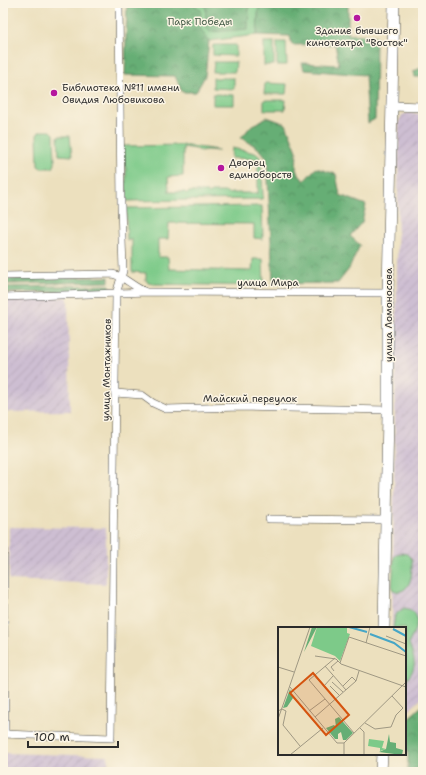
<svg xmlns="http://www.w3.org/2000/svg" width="426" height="775" font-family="'Shantell Sans',sans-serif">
<defs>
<pattern id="industrial-furrows" width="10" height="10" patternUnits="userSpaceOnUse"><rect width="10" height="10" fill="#cdbed2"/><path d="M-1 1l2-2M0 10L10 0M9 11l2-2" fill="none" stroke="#b0a3b4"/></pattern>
<pattern id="forest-crowns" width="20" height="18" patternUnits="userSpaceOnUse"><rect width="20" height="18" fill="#66ae75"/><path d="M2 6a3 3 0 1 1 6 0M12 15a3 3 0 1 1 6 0" fill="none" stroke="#548e60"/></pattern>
</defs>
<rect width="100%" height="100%" fill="#fcf5e5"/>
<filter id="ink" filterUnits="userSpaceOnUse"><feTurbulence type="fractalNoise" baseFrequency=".025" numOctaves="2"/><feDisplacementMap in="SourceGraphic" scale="8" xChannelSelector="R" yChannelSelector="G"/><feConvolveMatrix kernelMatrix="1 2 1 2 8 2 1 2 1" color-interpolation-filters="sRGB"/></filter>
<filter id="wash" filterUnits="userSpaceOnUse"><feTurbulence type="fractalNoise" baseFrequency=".012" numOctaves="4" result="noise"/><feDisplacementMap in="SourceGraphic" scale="16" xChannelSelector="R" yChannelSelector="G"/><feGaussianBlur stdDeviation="0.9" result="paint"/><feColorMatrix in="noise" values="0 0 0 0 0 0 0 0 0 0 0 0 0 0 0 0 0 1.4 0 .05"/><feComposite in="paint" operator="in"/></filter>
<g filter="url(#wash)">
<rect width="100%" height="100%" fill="#ece0be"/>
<g fill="url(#industrial-furrows)">
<path d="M408 113 423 114V697L405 714V628H392L399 121 402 115Z"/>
<path d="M68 297 70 411 4 412 3 302 4 300Z"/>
<path d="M9 527 106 528V584L9 580Z"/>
<path d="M3 753 108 756 109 772H3Z"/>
</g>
<g fill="#7dca89" stroke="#547a5a">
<path d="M127 3H259L257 35 209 41 127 36Z"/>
<rect x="264" y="42" width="10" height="23"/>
<path d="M277 42H286L287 65H277Z"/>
<path d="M213 45H236V56L213 55Z"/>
<path d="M214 62H236L235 72H213Z"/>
<path d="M213 78H234V89L213 88Z"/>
<path d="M265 83 287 84 286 94H264Z"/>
<path d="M213 94 234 95V105H213Z"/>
<path d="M264 100H286L285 110H264Z"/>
<path d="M40 131H51L54 134 55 164 53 168H41L38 166 37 135Z"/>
<path d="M58 136H70L72 156 59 155Z"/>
<path d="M184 145 218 150V151L207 150 200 151 196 149 183 147V176L168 177 169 192H185L187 194 189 192H207L209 194 211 192H227L229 194 231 193H249L251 194 253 193H258V159L231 158 232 148 255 153 259 156 261 159 263 196 262 199 126 201V170L122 146Z"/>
<path d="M262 206 263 239 254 238V224L169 223 168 239H158V257H168L169 269 252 271 253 259H263L264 286 153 284 148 283 146 280V273L132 272V239L127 241 126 208Z"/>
<path d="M401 553 407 554 412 559C412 569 413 587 401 591 397 592 395 591 392 589L394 557 397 554Z"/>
<path d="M404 608C426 612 414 631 409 643 415 662 418 666 405 682V628H393L395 615Z"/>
</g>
<g fill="url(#forest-crowns)" stroke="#486c50">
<path d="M127 3H192L201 10 200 28 209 41 205 76 196 92H182L175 76 125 75Z"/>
<path d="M200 3H249L248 29 210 32 205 26 206 8Z"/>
<path d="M259 3H348V34L376 36 375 119 368 123 365 75 304 70 302 63 339 65 335 44 292 45 290 36 257 35Z"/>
<path d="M423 67V77H414V71Z"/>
<path d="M267 117 286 124 297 151 296 170 304 181 316 168 336 174 340 195 366 205 362 222 350 236 360 245 349 269 338 283 273 284 267 159C261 148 252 144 241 138L251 126Z"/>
<path d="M109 277V282L7 284V279Z"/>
<path d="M109 285 110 289H98L97 291 7 293V287Z"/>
<path d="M423 705V772H408V751L405 745V721Z"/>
</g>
</g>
<g filter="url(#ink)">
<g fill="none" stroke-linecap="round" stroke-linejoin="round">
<g stroke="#484641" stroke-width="8">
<g id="minor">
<path d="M3 276 112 274C124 276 132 286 144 291"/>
<path d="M3 297 148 292 388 293"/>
<path d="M115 393 142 395 153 403 166 409 241 407 388 410"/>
<path d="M3 490 5 734"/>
<path d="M269 519 386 520"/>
<path d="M3 734 111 738 116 294 123 271 121 205 119 3"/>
</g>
</g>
<g stroke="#484641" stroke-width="10">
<path id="major" d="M391 106 423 107"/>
</g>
<g stroke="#484641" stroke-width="12">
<g id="highway">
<path d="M384 628 388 414V293L394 3"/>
<path d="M381 772 382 754"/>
</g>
</g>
<use href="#minor" stroke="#fff" stroke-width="7"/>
<use href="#major" stroke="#fff" stroke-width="9"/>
<use href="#highway" stroke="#fff" stroke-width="11"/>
</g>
</g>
<g fill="#b5179e" stroke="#fcf5e5" stroke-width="1.5">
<circle cx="357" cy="18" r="4"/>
<circle cx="54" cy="93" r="4"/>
<circle cx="221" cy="168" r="4"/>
</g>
<g text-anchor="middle" stroke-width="3" stroke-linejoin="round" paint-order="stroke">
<g font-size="10" fill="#445b47" stroke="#fcf5e5">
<text x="200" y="25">Парк Победы</text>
</g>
<g font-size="10" fill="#2b2b2b" stroke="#fcf5e5" text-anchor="start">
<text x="357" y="34" text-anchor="middle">Здание бывшего<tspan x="357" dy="12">кинотеатра "Восток"</tspan></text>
<text x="62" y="91">Библиотека №11 имени<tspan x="62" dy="12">Овидия Любовикова</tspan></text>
<text x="229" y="166">Дворец<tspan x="229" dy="12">единоборств</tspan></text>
</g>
<g font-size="10" fill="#2b2b2b" stroke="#fcf5e5">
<text x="268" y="286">улица Мира</text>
<text transform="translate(388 315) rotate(-90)" y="4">улица Ломоносова</text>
<text transform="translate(106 370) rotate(-89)" y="4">улица Монтажников</text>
<text x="250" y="402">Майский переулок</text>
</g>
</g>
<g transform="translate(278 627)">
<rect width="128" height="128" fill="#ece0be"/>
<path d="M39 0 69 1V6L72 7 62 34 57 29 33 19ZM91 112 106 114 104 121 108 122 102 124V121L90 119Z" fill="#7dca89"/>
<path d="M34 0H39L26 25ZM12 62 15 71 9 80 5 81ZM61 90 66 96 63 98 66 96 75 106 68 113H65L63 105 60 107V112H57L48 101 56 98 58 100 57 92ZM111 107 112 115 118 116V121L125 123 124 128 101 125 108 122Z" fill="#66ae75"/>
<path fill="none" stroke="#47a6c6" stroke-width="2" d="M71 0 89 5M115 2 128 9M92 7 116 16 128 25"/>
<path fill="none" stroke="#9f9883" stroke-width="1" d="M108 9 128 17M88 16 92 0M37 29 58 32 63 37 128 60M57 31 31 53 76 106M62 36 71 10 128 29M47 39 68 63M0 40 16 45M56 44 53 40 60 34M37 49 58 73M54 55 65 65M46 59 55 49M52 59 61 68M65 59 74 50 78 54M12 60 59 116H66V128M11 61 32 0M0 84 4 82 8 84 5 98 22 119M31 84 47 72M37 90 78 54 81 44M0 92 11 61M87 96 97 102 113 100 118 88 125 81 114 69M82 101 86 105V128M66 116 128 55M12 128 45 101"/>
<path fill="#d5540f" fill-opacity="0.15" stroke="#d5540f" stroke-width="2" d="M35 46 71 88 48 108 12 66Z"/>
<rect width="128" height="128" fill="none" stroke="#2b2b2b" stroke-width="2"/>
</g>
<rect width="426" height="775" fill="none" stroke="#fcf5e5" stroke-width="16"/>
<path d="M28 741v6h90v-6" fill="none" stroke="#2b2b2b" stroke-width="2"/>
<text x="34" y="741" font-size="12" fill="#2b2b2b" stroke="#fcf5e5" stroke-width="3" paint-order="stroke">100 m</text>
</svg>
